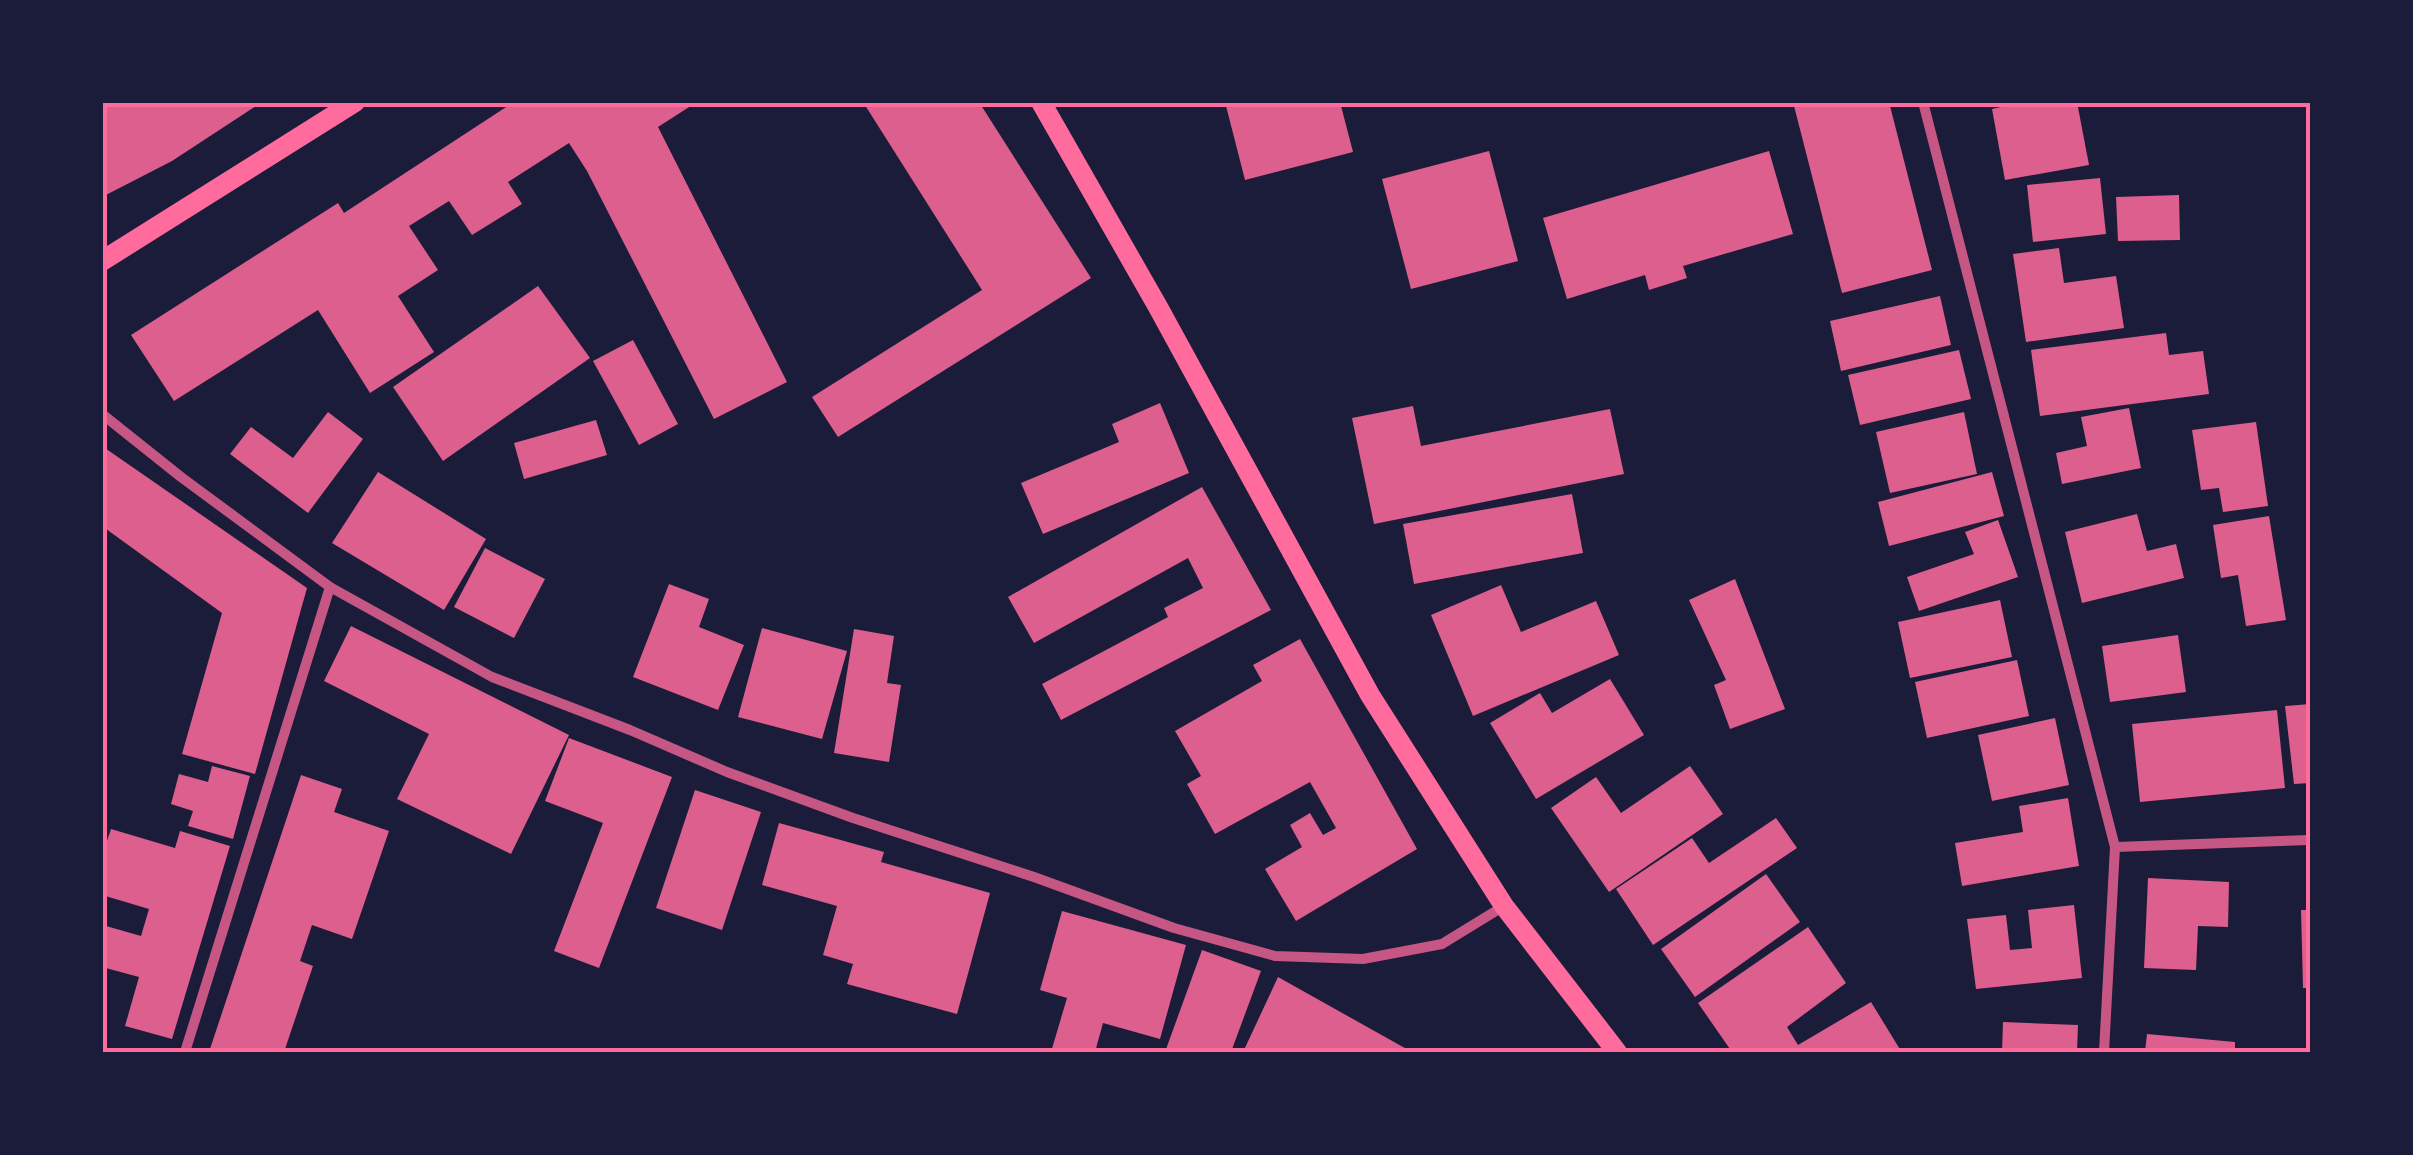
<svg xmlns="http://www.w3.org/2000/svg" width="2413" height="1155" font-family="'DejaVu Sans',sans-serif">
<rect width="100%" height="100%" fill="#1b1b3a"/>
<g fill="#dd5f8e">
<path d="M102 102H262L172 161 102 197Z"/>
<path d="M514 102H697L658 127 787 382 714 419 587 171 569 143 508 182 522 204 472 235 449 201 409 226 438 270 398 296 434 352 370 393 318 310 174 401 131 335 338 203 344 213Z"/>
<path d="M863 102H979L1091 278 838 437 812 397 982 290Z"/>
<path d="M1225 102H1340L1353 152 1245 180Z"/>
<path d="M1793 102H1889L1932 270 1842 293Z"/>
<path d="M2024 102H2077L2089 165 2005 180 1992 109Z"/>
<path d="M1489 151 1518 261 1411 289 1382 179Z"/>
<path d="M1769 151 1793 234 1683 266 1687 278 1649 290 1645 275 1567 299 1543 218Z"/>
<path d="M2100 178 2106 234 2033 242 2027 185Z"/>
<path d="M2179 195 2180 240 2118 241 2116 197Z"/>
<path d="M2059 248 2064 283 2116 276 2124 328 2026 342 2013 254Z"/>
<path d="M538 286 590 358 443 461 393 387Z"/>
<path d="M1940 296 1951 345 1841 371 1830 321Z"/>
<path d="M2166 333 2169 355 2203 351 2209 394 2040 416 2031 350Z"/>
<path d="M633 340 678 424 639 445 593 361Z"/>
<path d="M1959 350 1971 399 1860 425 1848 375Z"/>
<path d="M1160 403 1189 473 1043 534 1021 483 1119 442 1112 424Z"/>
<path d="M1413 406 1421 446 1610 409 1624 474 1374 524 1352 418Z"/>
<path d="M2129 408 2141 468 2062 484 2056 453 2087 446 2081 417Z"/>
<path d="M328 412 363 439 308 513 230 454 251 427 293 458Z"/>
<path d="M1964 412 1977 474 1890 493 1876 432Z"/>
<path d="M596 420 607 455 524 479 514 443Z"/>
<path d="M2256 422 2268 506 2223 512 2219 488 2201 490 2192 430Z"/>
<path d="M102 446 307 588 255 774 182 754 222 613 102 526Z"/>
<path d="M378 472 486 539 444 610 332 543Z"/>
<path d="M1992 472 2004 516 1889 546 1878 502Z"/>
<path d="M1202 487 1271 610 1061 720 1042 684 1168 617 1164 608 1203 588 1188 558 1034 643 1008 597Z"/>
<path d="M1572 494 1583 553 1414 584 1403 524Z"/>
<path d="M2137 514 2147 551 2176 544 2184 578 2082 603 2065 532Z"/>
<path d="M2269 516 2286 620 2246 626 2238 575 2221 578 2213 525Z"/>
<path d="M1998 520 2018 577 1919 611 1907 577 1974 554 1965 532Z"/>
<path d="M485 548 545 579 514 638 454 607Z"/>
<path d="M1735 579 1785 709 1730 729 1714 685 1726 680 1689 600Z"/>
<path d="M669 584 709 599 699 627 744 645 718 710 633 677Z"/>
<path d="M1501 585 1521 632 1596 601 1619 655 1473 716 1431 615Z"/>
<path d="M2000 600 2012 657 1910 678 1898 622Z"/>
<path d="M351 626 569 735 511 854 397 799 429 734 324 681Z"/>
<path d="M762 628 847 651 822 739 738 717Z"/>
<path d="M854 629 894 636 887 683 901 685 889 762 834 753Z"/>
<path d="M2178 635 2186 692 2110 702 2102 646Z"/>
<path d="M1300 639 1417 849 1296 921 1265 869 1302 847 1290 825 1310 813 1323 835 1336 828 1310 782 1215 834 1187 784 1201 776 1175 731 1262 681 1253 665Z"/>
<path d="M2017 660 2029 716 1927 738 1915 682Z"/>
<path d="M1610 679 1644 735 1536 799 1490 723 1540 693 1552 713Z"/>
<path d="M2310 704V783L2294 784 2285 706Z"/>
<path d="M2277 710 2285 788 2140 802 2132 724Z"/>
<path d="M2055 718 2069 785 1992 801 1978 735Z"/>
<path d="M569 738 672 777 599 968 554 951 603 823 545 801Z"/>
<path d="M212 766 250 776 233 839 188 826 193 811 171 804 179 774 208 782Z"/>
<path d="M1690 766 1723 814 1609 892 1551 808 1596 777 1621 813Z"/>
<path d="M301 775 342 789 334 812 389 831 352 939 312 925 300 961 313 966 284 1052H209Z"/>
<path d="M695 790 761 812 722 930 656 908Z"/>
<path d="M2068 798 2079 866 1962 886 1955 843 2023 832 2019 806Z"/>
<path d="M1776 818 1797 848 1653 945 1616 889 1692 838 1709 863Z"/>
<path d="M779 823 884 852 881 862 990 893 957 1014 847 984 853 964 823 955 837 906 762 885Z"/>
<path d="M111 829 175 848 180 831 230 846 172 1039 125 1026 139 977 102 967 106 926 141 936 149 909 102 895V856Z"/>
<path d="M1766 874 1800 922 1695 997 1661 949Z"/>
<path d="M2148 878 2229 882 2228 927 2198 926 2196 970 2144 968Z"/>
<path d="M2074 905 2082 978 1976 989 1967 919 2006 915 2010 950 2032 948 2028 910Z"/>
<path d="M2301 910H2310V988H2303Z"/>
<path d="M1062 911 1186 945 1160 1039 1103 1023 1095 1052H1051L1067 998 1040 990Z"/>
<path d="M1808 927 1846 983 1787 1027 1798 1045 1871 1002 1901 1051 1732 1052 1698 1003Z"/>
<path d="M1202 950 1261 971 1231 1052H1165Z"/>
<path d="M1278 977 1378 1033 1412 1052H1250L1244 1050Z"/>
<path d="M2003 1022 2078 1025 2077 1052H2002Z"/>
<path d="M2147 1034 2235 1042V1052H2145Z"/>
</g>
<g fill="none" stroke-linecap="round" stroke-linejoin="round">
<g stroke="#c65784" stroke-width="10">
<path d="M1923 102 2115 847 2104 1052"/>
<path d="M102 414 181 477 330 587 492 677 630 730 727 772 853 818 1034 877 1174 928 1275 956 1363 959 1442 944 1504 906"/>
<path d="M2115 847 2310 840"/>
<path d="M185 1052 330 587"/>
</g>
<g stroke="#ff6b9d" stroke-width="20">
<path d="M1041 102 1158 307 1370 695 1504 906 1617 1052"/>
<path d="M102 261 355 102"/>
</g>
</g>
<rect width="2413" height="1155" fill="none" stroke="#1b1b3a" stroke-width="210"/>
<rect x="105" y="105" width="2203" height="945" fill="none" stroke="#ff6b9d" stroke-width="4"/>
</svg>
